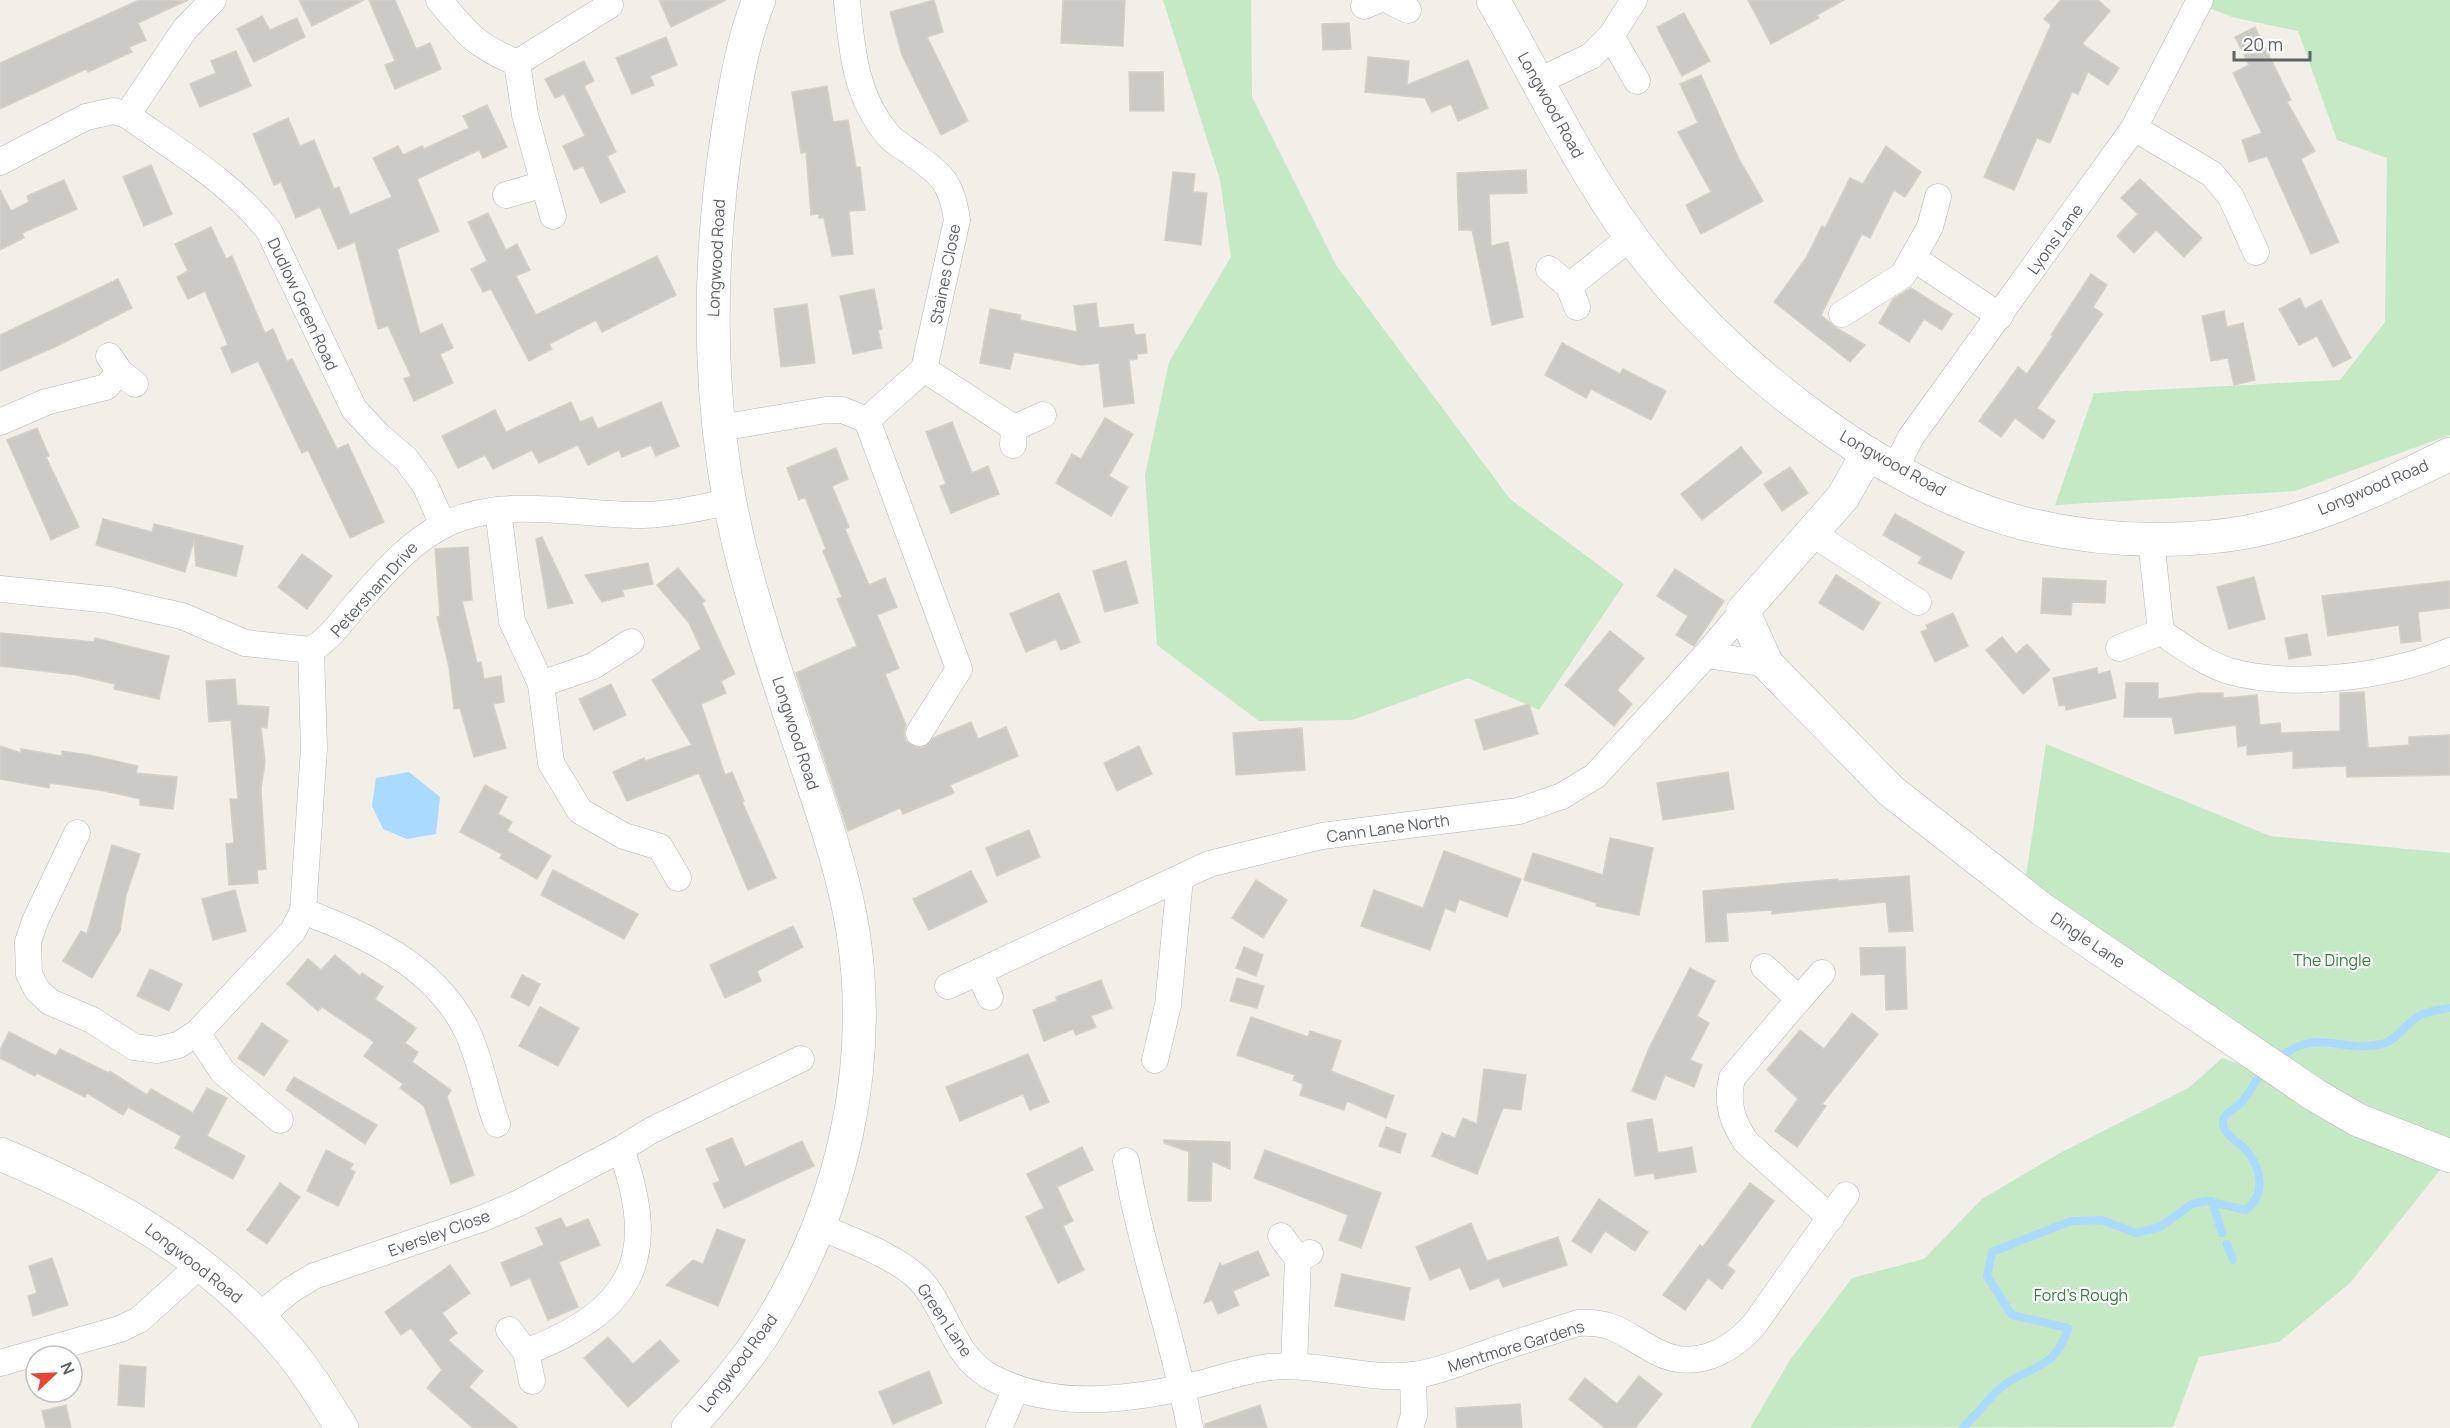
<svg xmlns="http://www.w3.org/2000/svg" width="2450" height="1428" font-family="Manrope,sans-serif">
<rect width="100%" height="100%" fill="#f1efe8"/>
<g fill="#c5e8c5">
<path d="M1163 0H1251L1252 97 1336 265 1510 499 1624 584 1539 710 1468 678 1352 720 1259 721 1157 645 1145 475 1169 362 1231 257 1220 180Z"/>
<path d="M2188 0H2450V435L2295 491 2055 505 2094 393 2340 380 2385 322 2387 158 2337 140 2298 31 2232 17Z"/>
<path d="M2046 744 2270 836 2450 853V1156L2022 902Z"/>
<path d="M2222 1058 2262 1072 2441 1169 2350 1283 2279 1342 2199 1357 2173 1427 1750 1428 1790 1360 1852 1278 1924 1259 1982 1199 2060 1153 2190 1087Z"/>
</g>
<path fill="#aadaff" d="M409 772 440 797 436 834 407 839 383 829 372 806 376 778Z"/>
<g fill="none" stroke-linecap="round" stroke-linejoin="round">
<g stroke="#aadaff" stroke-width="8">
<path d="M2277 1060C2318 1025 2338 1054 2382 1044 2396 1041 2406 1023 2419 1016 2427 1011 2440 1010 2450 1008"/>
<path d="M2212 1201 2222 1233"/>
<path d="M2227 1244 2233 1260"/>
<path d="M1963 1428C1975 1416 1986 1402 1998 1390 2027 1364 2054 1374 2068 1328L2012 1315 1987 1276 1992 1252 2071 1221 2102 1220 2136 1233 2160 1227 2192 1204 2206 1201 2246 1210C2266 1194 2262 1169 2246 1150 2239 1142 2222 1134 2223 1122 2223 1112 2235 1110 2241 1103 2251 1093 2255 1078 2265 1070"/>
</g>
</g>
<g fill="#cccac5" stroke="#d6d1c6" stroke-width="1.5">
<path d="M139 0H188L138 23 146 40 129 47 132 52 88 72 86 69 0 109V63Z"/>
<path d="M299 0H364L312 26Z"/>
<path d="M369 0H395L416 49 430 43 441 69 395 89 385 65 395 61Z"/>
<path d="M659 0H726L671 27Z"/>
<path d="M934 0 943 32 927 37 968 121 941 135 902 55 890 12Z"/>
<path d="M1063 0H1125L1123 46 1061 43Z"/>
<path d="M1748 0H1844L1817 15 1819 18 1771 44Z"/>
<path d="M2061 0H2098L2110 11 2082 44 2119 68 2108 85 2088 72 2078 94 2072 92 2050 143 2037 138 2014 190 1984 177 2051 25 2044 19Z"/>
<path d="M1684 13 1710 61 1682 76 1657 27Z"/>
<path d="M262 16 270 30 297 18 305 37 254 62 237 29Z"/>
<path d="M1349 23 1351 49 1323 50 1322 24Z"/>
<path d="M2255 27 2291 100 2287 102 2315 151 2301 159 2339 242 2311 254 2267 156 2249 162 2242 140 2262 133 2233 73 2249 65 2235 37Z"/>
<path d="M666 37 677 65 650 76 654 85 632 94 616 58Z"/>
<path d="M236 51 251 86 200 107 190 84 216 73 211 61Z"/>
<path d="M1368 57 1409 61 1407 85 1468 60 1488 108 1458 121 1451 104 1432 112 1425 98 1365 92Z"/>
<path d="M584 61 594 81 584 86 616 152 607 156 625 192 601 203 583 166 574 170 563 146 585 136 564 94 555 98 545 79Z"/>
<path d="M1129 72H1163L1164 111H1130Z"/>
<path d="M1701 75 1739 159 1763 201 1701 234 1686 205 1711 192 1678 132 1698 123 1680 84Z"/>
<path d="M827 86 833 122 848 120 856 167H860L865 210 849 211 853 254 832 256 824 218H819V214L811 215 806 152 801 153 792 92Z"/>
<path d="M487 105 507 147 483 158 479 150 417 179 439 231 397 249 420 334 442 324 453 348 440 354 453 383 414 401 404 379 411 376 388 326 378 329 355 242 338 249 320 207 296 218 281 182 274 185 253 134 288 118 300 146 314 140 334 189 339 187 350 215 392 197 373 158 398 146 403 155 422 146 424 149 469 128 463 116Z"/>
<path d="M1886 146 1921 172 1905 197 1894 190 1870 238 1862 234 1821 315 1835 327 1865 345 1850 362 1774 302 1806 258 1822 226 1825 228 1850 178 1863 184Z"/>
<path d="M151 165 172 214 144 226 123 177Z"/>
<path d="M1526 170 1527 193 1489 194 1491 246 1508 242 1523 317 1492 325 1472 230H1459L1457 173Z"/>
<path d="M1173 172 1195 174 1193 192 1207 193 1201 245 1165 240Z"/>
<path d="M2140 179 2202 238 2184 257 2156 230 2134 253 2117 236 2138 214 2121 198Z"/>
<path d="M64 180 77 209 22 233 24 238 0 250V190L11 211 29 202 27 196Z"/>
<path d="M488 213 506 250 517 244 530 270 516 276 536 315 657 256 676 295 602 332 596 320 549 344 552 349 529 361 491 289 483 292 471 269 487 261 468 222Z"/>
<path d="M211 227 226 259 232 256 265 333 273 329 287 361 292 359 337 449 348 444 384 522 350 538 308 450 302 453 258 361 232 373 221 348 228 345 205 291 188 299 177 277 188 271 175 244Z"/>
<path d="M2091 274 2107 285 2093 307 2103 314 2037 408 2055 421 2043 439 2015 418 2001 437 1979 421 2018 367 2027 374 2053 336 2051 335Z"/>
<path d="M118 279 132 308 55 347 0 371V335Z"/>
<path d="M1911 288 1952 314 1942 330 1924 319 1909 342 1879 323 1893 299Z"/>
<path d="M874 289 882 329 878 330 882 348 853 354 840 296Z"/>
<path d="M2300 298 2305 309 2321 300 2351 358 2333 367 2317 336 2299 345 2279 309Z"/>
<path d="M1096 303 1099 328 1133 324 1135 335 1145 334 1147 353 1137 354V359L1129 360 1134 403 1104 407 1099 363 1082 365 1014 352 1010 369 980 363 990 309 1021 315 1020 320 1077 332 1074 306Z"/>
<path d="M807 304 815 363 781 367 774 309Z"/>
<path d="M2224 311 2227 327 2243 323 2255 380 2234 385 2228 358 2211 361 2202 316Z"/>
<path d="M1562 343 1620 374 1623 369 1666 391 1651 420 1591 389 1586 398 1545 375Z"/>
<path d="M571 402 580 422 592 417 598 429 661 402 679 446 656 456 651 445 622 457 619 450 588 465 578 445 539 463 532 450 493 469 485 455 458 468 442 436 495 410 506 432Z"/>
<path d="M1105 418 1133 434 1109 476 1128 487 1111 516 1056 483 1072 454 1081 459Z"/>
<path d="M952 422 972 473 988 466 999 494 951 513 940 486 946 484 926 432Z"/>
<path d="M37 428 49 456 46 457 79 527 51 540 7 440Z"/>
<path d="M1741 447 1762 473 1702 520 1681 494Z"/>
<path d="M836 448 848 479 832 486 849 527 845 529 869 585 885 578 897 607 877 615 899 668 885 674 906 725 904 733 906 741 918 748 925 746 933 738 971 722 978 739 1006 727 1018 756 950 785 954 793 903 814 900 808 848 831 796 673 857 646 837 599 842 597 823 551 826 549 805 497 799 500 787 468Z"/>
<path d="M1790 467 1808 493 1782 511 1764 484Z"/>
<path d="M1895 514 1964 552 1951 579 1918 563 1922 557 1883 535Z"/>
<path d="M103 519 152 532 154 524 243 546 236 576 196 566 194 540 185 572 96 545Z"/>
<path d="M542 537 573 603 548 608 536 539Z"/>
<path d="M468 547 472 600 462 601 477 663 481 662 484 679 501 676 504 702 493 704 506 748 474 757 460 708 454 709 449 667 437 617 440 616 435 549Z"/>
<path d="M302 554 332 576 307 609 278 587Z"/>
<path d="M1126 561 1138 603 1105 612 1093 571Z"/>
<path d="M648 563 653 584 622 590 624 596 602 602 585 575Z"/>
<path d="M678 568 705 601 702 603 735 674 721 681 726 693 701 704 725 775 732 772 744 801 742 802 776 878 748 890 699 773 627 801 613 772 644 758 645 761 692 745 652 680 701 649 689 623 657 585Z"/>
<path d="M1675 569 1724 601 1694 646 1676 635 1688 616 1657 596Z"/>
<path d="M1836 575 1880 603 1863 630 1819 603Z"/>
<path d="M2254 577 2265 619 2229 629 2217 587Z"/>
<path d="M2043 578 2106 581 2105 603 2072 602 2071 615 2041 613Z"/>
<path d="M2450 581V608L2418 612 2421 641 2401 643 2399 625 2328 636 2322 596Z"/>
<path d="M1059 593 1080 642 1061 650 1056 639 1026 652 1010 614Z"/>
<path d="M1953 613 1968 646 1935 662 1921 632 1928 629 1926 625Z"/>
<path d="M1610 631 1644 658 1617 690 1632 704 1614 726 1565 685Z"/>
<path d="M0 633 94 642 95 638 169 656 159 699 114 689 115 684 76 675 0 666Z"/>
<path d="M2307 634 2311 655 2289 659 2285 638Z"/>
<path d="M2002 637 2016 654 2027 644 2050 670 2023 694 1986 650Z"/>
<path d="M2097 668 2098 674 2110 671 2116 698 2066 710 2065 705 2059 706 2053 678Z"/>
<path d="M235 679 237 705 269 707 267 728 261 727 265 762 261 789 266 869 257 870 258 883 229 885 226 844 234 843 230 799H238L231 720 209 722 206 681Z"/>
<path d="M2126 683H2158V699L2200 693H2223V698L2257 695 2260 725 2280 723 2281 733 2340 731V693L2364 692 2368 748 2409 745V737L2450 735V775L2347 777 2346 766 2293 768V751L2247 755V745L2238 747 2236 725 2175 734 2172 717H2124Z"/>
<path d="M611 684 626 715 594 730 579 699Z"/>
<path d="M1529 704 1538 734 1484 750 1475 720Z"/>
<path d="M1302 728 1305 770 1236 775 1233 733Z"/>
<path d="M0 746 21 753V749L62 756V751L89 755 138 766 136 773 177 777 173 809 140 805V799L105 791 50 783 49 788 0 779Z"/>
<path d="M1139 746 1152 774 1117 791 1104 763Z"/>
<path d="M1728 772 1734 809 1663 820 1657 783Z"/>
<path d="M485 785 507 797 498 814 512 822 507 831 551 856 537 879 500 858 502 854 460 832Z"/>
<path d="M1029 830 1040 857 997 876 986 848Z"/>
<path d="M1610 838 1653 848 1639 915 1596 906 1597 903 1524 880 1533 853 1603 875Z"/>
<path d="M112 845 140 854 126 895 120 931 92 978 63 961 81 931 87 934Z"/>
<path d="M1444 851 1521 879 1507 917 1459 899 1455 912 1445 908 1430 950 1361 926 1374 890 1423 908Z"/>
<path d="M553 870 638 914 624 939 541 895Z"/>
<path d="M971 871 987 902 929 930 913 899Z"/>
<path d="M1909 876 1913 931 1889 932 1886 902 1772 914V910L1726 913 1728 941 1706 942 1703 891 1838 879V881Z"/>
<path d="M1256 880 1287 900 1263 938 1232 918Z"/>
<path d="M235 890 246 931 213 940 202 899Z"/>
<path d="M793 926 803 947 757 971 761 981 725 998 710 965Z"/>
<path d="M1244 947 1263 955 1256 976 1236 968Z"/>
<path d="M1905 947 1907 1009 1886 1010 1885 974 1861 975 1860 948Z"/>
<path d="M335 955 360 976 362 973 383 987 375 999 416 1028 405 1043 418 1052 412 1062 451 1090 447 1097 474 1175 451 1184 424 1106 400 1088 403 1084 364 1056 374 1042 322 1007 318 1011 287 984 308 959 321 970Z"/>
<path d="M1690 968 1715 981 1697 1016 1709 1023 1690 1060 1702 1065 1694 1087 1665 1075 1655 1100 1632 1091 1649 1048Z"/>
<path d="M150 969 182 984 169 1011 137 996Z"/>
<path d="M522 975 540 984 529 1006 511 997Z"/>
<path d="M1237 978 1264 986 1257 1008 1230 1001Z"/>
<path d="M1101 980 1112 1008 1091 1016 1096 1027 1076 1035 1073 1029 1044 1041 1033 1010 1057 1001 1056 997Z"/>
<path d="M540 1007 579 1028 558 1066 519 1046Z"/>
<path d="M1852 1013 1878 1034 1822 1104 1826 1106 1797 1147 1775 1131 1798 1099 1767 1070 1800 1030 1824 1049Z"/>
<path d="M1251 1017 1308 1037 1310 1031 1341 1041 1331 1071 1394 1096 1386 1118 1347 1101 1344 1110 1300 1095 1303 1084 1293 1080 1295 1075 1237 1055Z"/>
<path d="M262 1023 288 1041 264 1076 238 1058Z"/>
<path d="M9 1032 56 1056 60 1049 109 1073 110 1071 147 1095 151 1089 193 1113 207 1088 227 1098 207 1136 245 1156 233 1179 175 1148 181 1136 128 1107 123 1115 87 1093 85 1097 37 1073 35 1076 0 1058V1050Z"/>
<path d="M1028 1054 1049 1102 1030 1110 1023 1094 960 1121 946 1087Z"/>
<path d="M1484 1069 1526 1075 1521 1110 1503 1108 1477 1174 1432 1156 1442 1133 1455 1138 1463 1118 1477 1124Z"/>
<path d="M294 1077 377 1125 365 1144 286 1090Z"/>
<path d="M1652 1119 1658 1153 1692 1147 1696 1172 1655 1179 1654 1173 1635 1176 1627 1123Z"/>
<path d="M1386 1127 1406 1134 1400 1153 1379 1146Z"/>
<path d="M732 1138 745 1167 802 1141 814 1166 724 1208 713 1184 720 1181 706 1149Z"/>
<path d="M1164 1140 1230 1142V1169L1212 1161 1211 1201H1188L1189 1152 1164 1143Z"/>
<path d="M1082 1147 1093 1170 1057 1187 1073 1221 1063 1226 1084 1270 1058 1283 1026 1217 1044 1208 1027 1174Z"/>
<path d="M326 1150 353 1164 350 1169 355 1172 338 1206 307 1191Z"/>
<path d="M1265 1150 1381 1193 1361 1248 1339 1240 1348 1215 1254 1178Z"/>
<path d="M280 1183 300 1197 267 1244 247 1230Z"/>
<path d="M1750 1183 1774 1201 1727 1265 1735 1271 1722 1289 1708 1278 1685 1310 1663 1295 1700 1245 1703 1247Z"/>
<path d="M1599 1199 1648 1232 1635 1251 1605 1231 1591 1253 1572 1241Z"/>
<path d="M561 1218 566 1228 588 1219 600 1245 559 1262 578 1307 548 1320 530 1278 511 1286 501 1263 544 1245 536 1228Z"/>
<path d="M1471 1223 1487 1261 1558 1237 1567 1265 1503 1287 1499 1278 1470 1290 1460 1267 1430 1280 1416 1247Z"/>
<path d="M717 1229 745 1240 718 1306 666 1285 693 1260 703 1264Z"/>
<path d="M1258 1251 1269 1275 1233 1291 1239 1305 1218 1314 1212 1300 1204 1303 1220 1263 1222 1266Z"/>
<path d="M52 1258 68 1305 33 1316 28 1296 37 1293 29 1266Z"/>
<path d="M450 1265 470 1293 442 1313 457 1333 448 1340 483 1371 469 1387 518 1428H473L427 1388 442 1370 411 1328 401 1335 385 1312Z"/>
<path d="M1342 1274 1410 1288 1404 1320 1335 1306Z"/>
<path d="M608 1337 633 1364 660 1340 679 1361 628 1407 584 1358Z"/>
<path d="M120 1365 146 1367 144 1407 118 1405Z"/>
<path d="M929 1371 942 1403 893 1424 879 1392Z"/>
<path d="M1639 1376 1662 1394 1635 1428H1605L1569 1399 1585 1378 1617 1404Z"/>
<path d="M1520 1404 1522 1428H1457L1456 1408Z"/>
<path d="M66 1405 71 1428H46L42 1411Z"/>
<path d="M1260 1405 1267 1428H1205V1424Z"/>
</g>
<g fill="none" stroke-linecap="round" stroke-linejoin="round">
<g stroke="#b5b8bc" stroke-width="27">
<g id="street">
<path d="M439 0C467 34 475 45 517 63L525 115 544 184"/>
<path d="M1388 0 1408 10"/>
<path d="M847 2C852 50 855 96 888 135 893 141 900 145 906 149 939 173 951 178 957 220L924 369 867 420"/>
<path d="M1364 6 1378 0"/>
<path d="M1611 36 1637 81"/>
<path d="M517 63 610 5"/>
<path d="M1537 82 1591 56 1611 36 1634 0"/>
<path d="M127 115 185 29 213 0"/>
<path d="M2134 128 2212 174 2231 197 2256 252"/>
<path d="M0 162 86 117 113 111 127 115C177 151 231 182 269 231L354 409 379 436 406 459 425 485 443 525"/>
<path d="M506 195 544 184 553 216"/>
<path d="M1913 258 2000 316"/>
<path d="M1549 269 1569 286 1577 307"/>
<path d="M1569 286 1631 237"/>
<path d="M1842 314 1903 275 1930 227 1938 197"/>
<path d="M109 356 120 372 135 384"/>
<path d="M924 369 1014 428"/>
<path d="M0 422 46 402 106 387 120 372"/>
<path d="M720 428 826 410H842L867 420 959 669 919 733"/>
<path d="M1013 445 1014 428 1043 415"/>
<path d="M1895 468 1911 437 2134 128 2200 0"/>
<path d="M498 510 512 621 541 684 551 763 580 811 624 836 660 847 678 878"/>
<path d="M1813 534 1918 602"/>
<path d="M2151 540 2161 632C2182 646 2204 663 2229 671 2294 689 2387 677 2450 651"/>
<path d="M0 589 110 600 182 616 245 643 311 650"/>
<path d="M2119 648 2161 632"/>
<path d="M1706 655 1767 664"/>
<path d="M541 684 593 666 631 642"/>
<path d="M77 833 35 921 28 942 29 974 37 990 50 1002 92 1020 134 1047 157 1050 178 1045 197 1033 293 931 303 911 314 748 311 650C331 638 342 620 358 602 384 573 408 544 442 526 503 494 578 516 644 515 673 514 702 508 730 501"/>
<path d="M303 911C367 936 433 964 466 1029 481 1059 485 1093 497 1124"/>
<path d="M1764 967 1799 999 1822 973"/>
<path d="M979 972 1209 864 1322 836 1519 811 1562 796 1595 776 1706 655 1743 611"/>
<path d="M948 986 979 972 990 997"/>
<path d="M1799 999 1732 1078C1726 1103 1732 1121 1746 1142L1831 1218"/>
<path d="M197 1033 223 1072 280 1120"/>
<path d="M1155 1060 1168 1005 1180 878"/>
<path d="M621 1149 652 1130 801 1059"/>
<path d="M1126 1161C1141 1251 1174 1338 1190 1428"/>
<path d="M819 1226C851 1241 893 1254 919 1279 947 1308 952 1356 991 1377 1054 1411 1131 1400 1199 1384 1222 1378 1246 1370 1269 1367 1318 1362 1366 1381 1414 1375 1438 1372 1461 1362 1484 1354 1515 1343 1547 1333 1578 1323 1615 1321 1625 1335 1655 1351 1692 1371 1728 1354 1754 1325L1846 1195"/>
<path d="M1281 1236 1298 1259 1310 1253"/>
<path d="M259 1316 291 1290 314 1276 481 1219 519 1203 621 1149C660 1259 633 1310 526 1352"/>
<path d="M509 1330 526 1352 532 1381"/>
<path d="M0 1363 120 1329 139 1320 201 1264"/>
<path d="M1294 1365 1298 1259"/>
<path d="M999 1428 1016 1388"/>
<path d="M1410 1428 1414 1415 1413 1375"/>
</g>
</g>
<g stroke="#b6babf" stroke-width="34">
<g id="secondary">
<path d="M1493 0C1538 79 1577 162 1631 237 1717 356 1878 485 2022 523 2083 538 2147 543 2210 537 2294 530 2376 491 2450 454"/>
<path d="M1868 453 1843 497 1743 611 1767 664 1891 791 2043 910 2315 1095 2358 1120 2450 1156"/>
<path d="M0 1154C106 1198 206 1253 282 1342 305 1368 323 1398 342 1428"/>
<path d="M688 1428C714 1399 751 1355 771 1322 842 1206 874 1067 853 932 844 875 825 820 807 766 786 704 765 642 748 579 706 432 705 274 729 124 736 83 743 39 759 0"/>
</g>
</g>
<use href="#street" stroke="#fff" stroke-width="26"/>
<use href="#secondary" stroke="#fff" stroke-width="33"/>
</g>
<g text-anchor="middle" stroke-width="4.5" stroke-linejoin="round" paint-order="stroke">
<g font-size="16" fill="#5f6368" stroke="#fff">
<text transform="translate(1551 105) rotate(61)" y="6">Longwood Road</text>
<text transform="translate(2055 239) rotate(-54)" y="6">Lyons Lane</text>
<text transform="translate(716 258) rotate(-87)" y="6">Longwood Road</text>
<text transform="translate(945 274) rotate(-79)" y="6">Staines Close</text>
<text transform="translate(303 304) rotate(65)" y="6">Dudlow Green Road</text>
<text transform="translate(1893 463) rotate(29)" y="6">Longwood Road</text>
<text transform="translate(2373 487) rotate(-23)" y="6">Longwood Road</text>
<text transform="translate(374 589) rotate(-48)" y="6">Petersham Drive</text>
<text transform="translate(796 733) rotate(72)" y="6">Longwood Road</text>
<text transform="translate(1388 828) rotate(-8)" y="6">Cann Lane North</text>
<text transform="translate(2088 940) rotate(34)" y="6">Dingle Lane</text>
<text transform="translate(439 1233) rotate(-20)" y="6">Eversley Close</text>
<text transform="translate(194 1263) rotate(38)" y="6">Longwood Road</text>
<text transform="translate(945 1320) rotate(56)" y="6">Green Lane</text>
<text transform="translate(1516 1346) rotate(-17)" y="6">Mentmore Gardens</text>
<text transform="translate(738 1363) rotate(-53)" y="6">Longwood Road</text>
</g>
<g font-size="16" fill="#348238" stroke="#fff">
<text x="2332" y="966">The Dingle</text>
<text x="2081" y="1301">Ford's Rough</text>
</g>
</g>
<g transform="translate(54 1374) rotate(67)"><circle r="28" fill="#ffffff" stroke="#bfc1c3" stroke-width="1.5"/>
<path d="M0-4.5L10 22L0 15L-10 22Z" fill="#ea4335"/>
<text y="-9" font-size="16" font-weight="bold" text-anchor="middle" fill="#5f6368">N</text>
</g>
<path d="M2234 51v9h76v-9" fill="none" stroke="#5f6368" stroke-width="3"/>
<text x="2243" y="51" font-size="18" fill="#5f6368" stroke="#ffffff" stroke-width="4.5" paint-order="stroke">20 m</text>
</svg>
